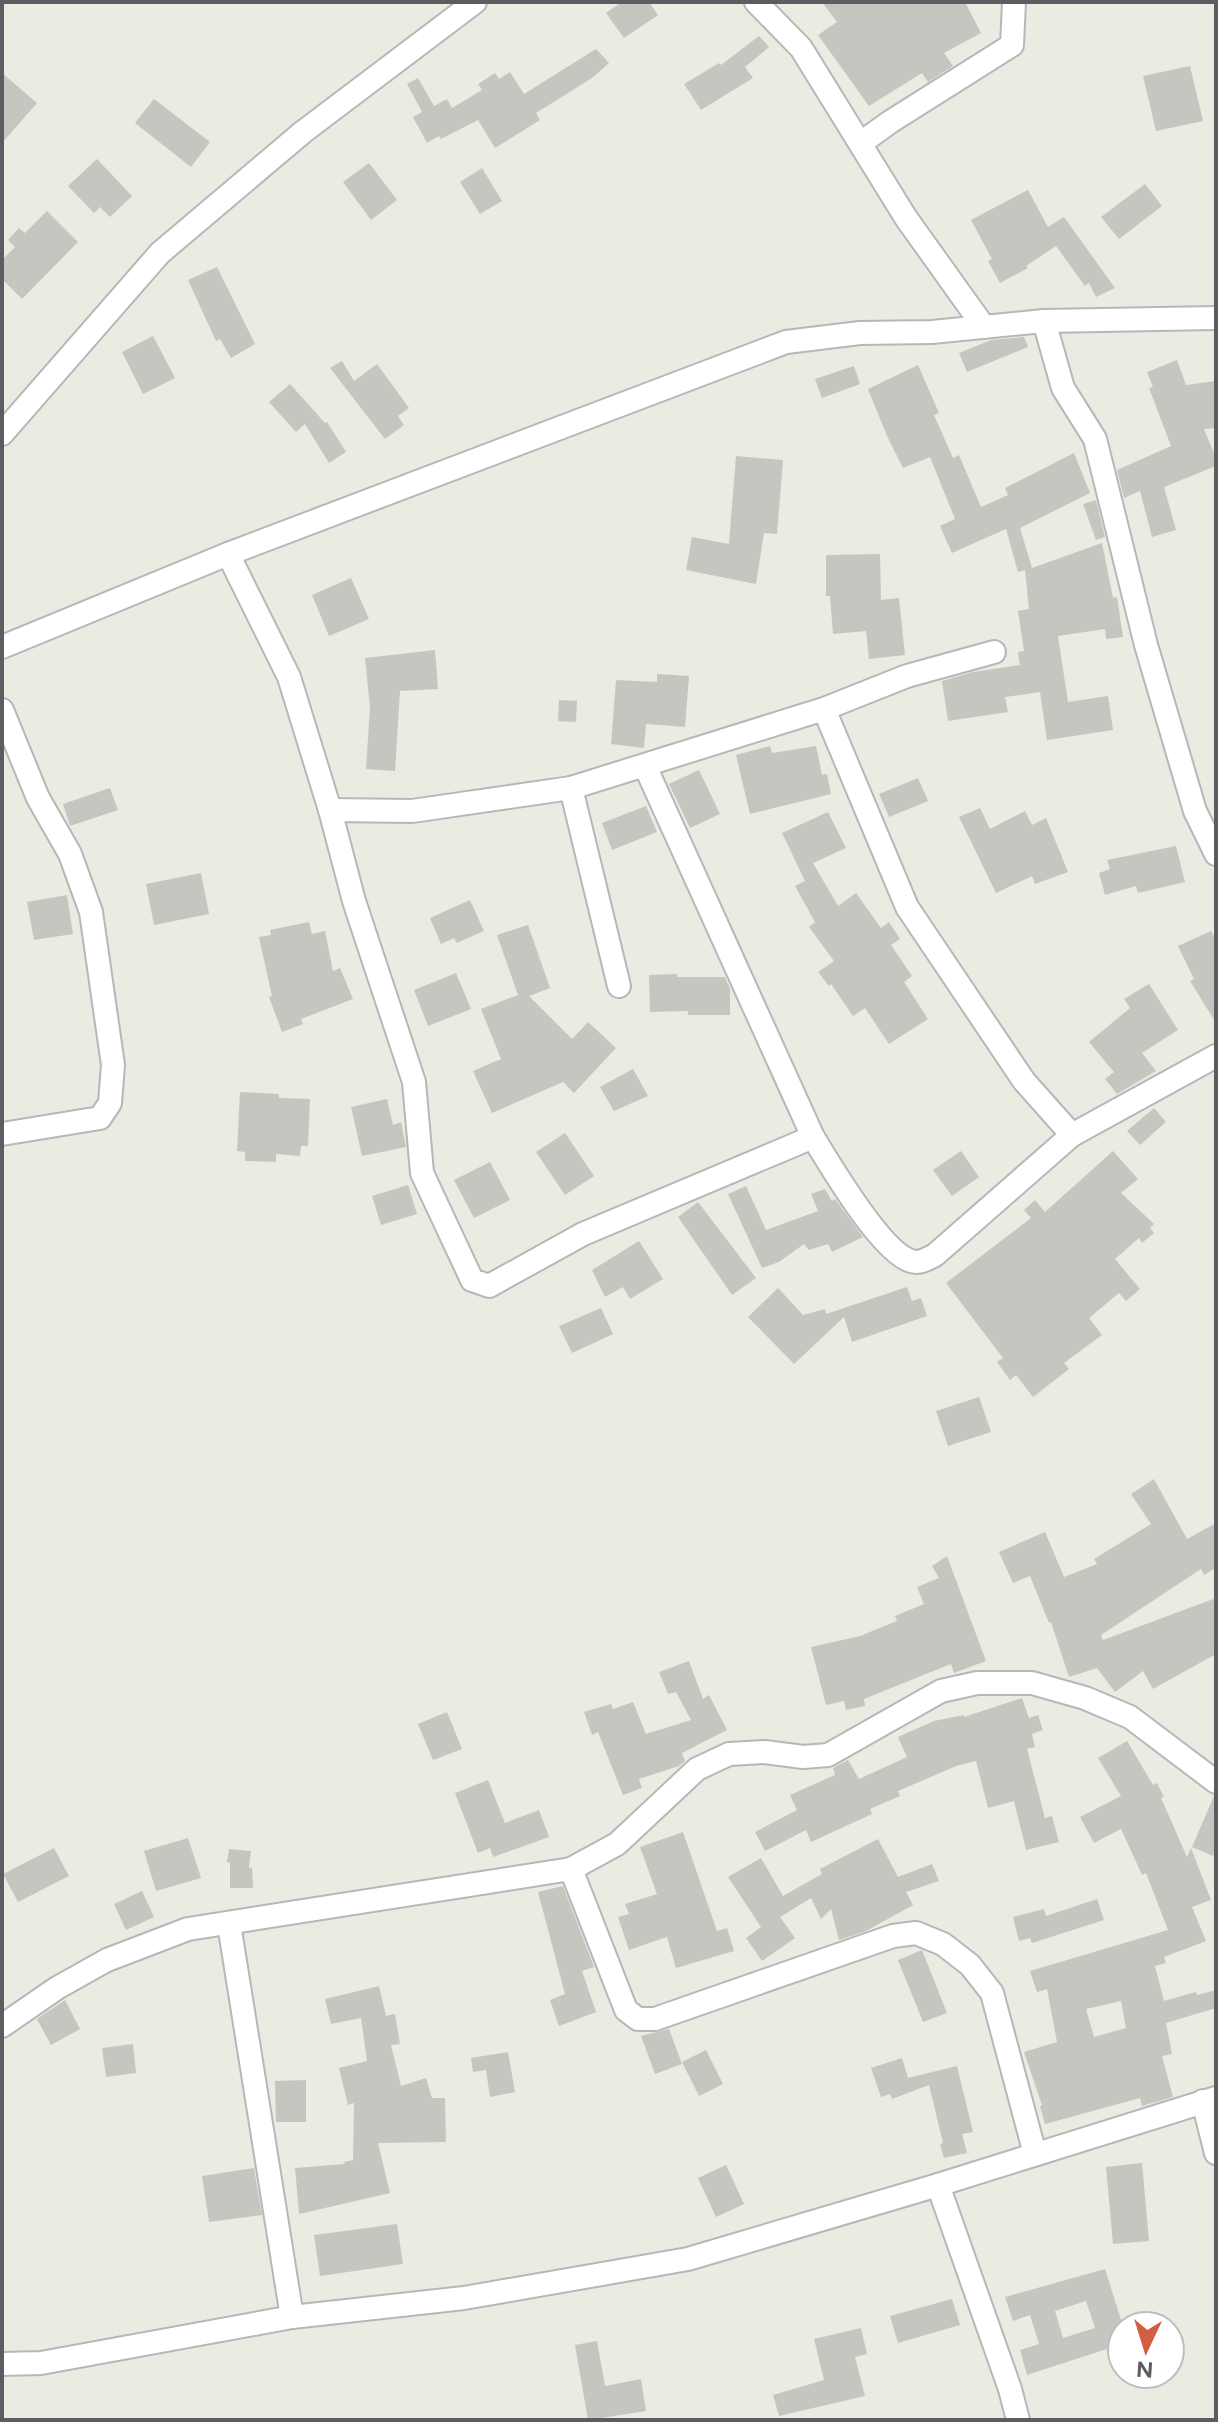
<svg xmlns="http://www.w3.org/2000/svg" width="1218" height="2422" font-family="Figtree,sans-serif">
<rect width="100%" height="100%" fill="#ebebe2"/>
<g fill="#c7c5bf" fill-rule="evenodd">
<path d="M622 2H649L658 15 624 38 606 13Z"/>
<path d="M822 2H965L981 33 944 53 953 66 928 82 922 73 869 106 818 35 837 22Z"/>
<path d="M759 36 769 47 745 67 753 78 701 110 684 84 719 63 721 65Z"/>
<path d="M596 49 609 63 592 78 536 113 540 120 495 148 478 120 441 139 439 136 427 143 413 117 422 112 407 84 418 78 434 106 447 99 452 108 482 90 478 84 495 73 499 79 510 72 524 94Z"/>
<path d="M1190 66 1203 121 1156 131 1143 76Z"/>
<path d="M2 73 37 103 2 143Z"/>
<path d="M154 99 210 142 191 167 135 123Z"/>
<path d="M97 159 132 196 110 217 100 207 94 213 68 186Z"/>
<path d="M369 163 397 200 371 220 343 182Z"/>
<path d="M482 168 502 201 480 214 460 182Z"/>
<path d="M1145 184 1162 206 1119 239 1101 217Z"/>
<path d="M1028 190 1048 227 1064 217 1115 288 1096 297 1089 283 1085 286 1056 246 1026 266 1028 268 1000 283 988 261 992 259 971 220Z"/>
<path d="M47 211 78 242 22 299 2 279V260L15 247 8 240 19 228 25 233Z"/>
<path d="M217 267 255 344 231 358 220 339 216 341 188 280Z"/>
<path d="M153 336 175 378 143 394 122 352Z"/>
<path d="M1024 337 1028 347 967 372 959 353 991 340Z"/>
<path d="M1177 360 1186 385 1216 381V428L1204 429 1216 458V466L1164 487 1176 530 1152 537 1140 491 1124 498 1117 470 1171 446 1149 388 1153 387 1147 372Z"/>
<path d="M342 361 354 381 377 364 409 408 398 416 404 425 385 439 330 368Z"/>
<path d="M918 365 939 413 934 415 953 458 959 455 981 507 1008 495 1005 488 1074 453 1090 493 1020 528 1032 568 1102 543 1113 598 1117 597 1123 637 1106 639 1105 629 1058 636 1068 702 1108 696 1113 730 1047 740 1040 692 1005 697 1008 712 948 721 942 681 973 672 1020 665 1018 652 1024 651 1018 611 1029 609 1025 570 1018 572 1006 529 952 553 940 526 955 519 930 457 903 468 887 436 868 389Z"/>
<path d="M854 366 860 384 822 398 815 379Z"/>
<path d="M290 384 325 423 327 422 346 452 329 463 305 424 296 432 269 402Z"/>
<path d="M736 456 783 460 777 534 764 533 756 584 686 570 692 537 729 544Z"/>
<path d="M1096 500 1105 537 1096 540 1083 504Z"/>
<path d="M880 554 881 600 899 598 905 655 869 659 866 631 833 634 830 596H826V555Z"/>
<path d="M351 578 369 619 329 636 312 595Z"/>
<path d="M435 650 438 689 400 691 395 771 366 769 370 707 365 658Z"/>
<path d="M657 674 689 676 685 727 646 724 644 748 611 744 616 680 657 682Z"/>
<path d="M559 700 577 701 576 722 558 721Z"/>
<path d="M770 746 772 753 816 746 822 775 827 774 831 794 750 814 736 755Z"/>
<path d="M699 770 720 814 690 828 669 784Z"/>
<path d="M918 778 928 801 889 817 879 794Z"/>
<path d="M110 788 118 810 70 826 63 804Z"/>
<path d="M646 806 657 832 612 850 602 823Z"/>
<path d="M980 808 990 829 1025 811 1032 825 1046 818 1068 872 1035 884 1032 876 996 893 959 817Z"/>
<path d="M828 812 846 848 813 863 838 906 856 893 881 928 889 922 900 939 891 945 912 976 904 982 928 1019 889 1044 865 1008 853 1016 831 984 829 986 818 972 834 961 809 927 815 922 795 886 805 881 782 833Z"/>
<path d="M1176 846 1185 882 1138 893 1136 886 1105 895 1099 873 1110 869 1107 860Z"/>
<path d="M201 873 209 914 154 925 146 884Z"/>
<path d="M67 895 73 934 34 940 27 902Z"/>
<path d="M470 900 484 931 457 943 454 938 441 944 430 918Z"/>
<path d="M309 922 312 934 325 931 333 971 340 968 353 999 301 1019 303 1024 282 1032 269 997 272 996 259 937 271 935 270 930Z"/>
<path d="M528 925 550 988 529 996 572 1039 588 1022 616 1048 574 1093 563 1082 492 1113 473 1071 501 1059 481 1009 518 995 497 935Z"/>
<path d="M1211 931 1216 940V1023L1190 981 1194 979 1178 946Z"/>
<path d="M456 973 471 1009 428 1026 414 990Z"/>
<path d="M677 974V977H725L730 989V1015H688V1011L650 1012 649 975Z"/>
<path d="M1149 984 1178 1030 1142 1053 1156 1071 1117 1094 1105 1079 1114 1072 1089 1042 1130 1008 1124 999Z"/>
<path d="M633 1069 648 1096 614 1111 600 1087Z"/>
<path d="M240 1092 279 1094V1098L310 1099 308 1146H301L300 1156 276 1154V1162L245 1161V1152L237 1151Z"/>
<path d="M387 1099 393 1125 401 1122 406 1147 362 1156 351 1107Z"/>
<path d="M1154 1108 1166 1122 1140 1145 1127 1131Z"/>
<path d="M565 1133 594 1176 565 1195 536 1152Z"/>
<path d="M961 1151 979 1177 952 1196 933 1170Z"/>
<path d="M1113 1151 1138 1179 1121 1193 1154 1224 1150 1228 1154 1233 1142 1243 1139 1238 1115 1259 1140 1289 1126 1301 1119 1293 1089 1318 1102 1335 1064 1363 1069 1369 1033 1397 1016 1375 1010 1380 997 1362 1003 1358 946 1283 1031 1218 1024 1210 1035 1200 1045 1212Z"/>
<path d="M490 1162 510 1200 474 1218 454 1180Z"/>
<path d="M408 1185 417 1214 381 1225 372 1196Z"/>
<path d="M746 1186 766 1230 818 1211 811 1194 825 1189 832 1201 835 1199 863 1237 832 1252 828 1244 809 1250 804 1244 779 1262 762 1268 728 1194Z"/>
<path d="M698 1202 756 1278 732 1295 678 1217Z"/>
<path d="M639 1241 663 1279 630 1299 623 1287 605 1297 592 1270Z"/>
<path d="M907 1287 912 1301 921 1298 927 1316 852 1342 844 1317 794 1364 748 1317 778 1288 803 1315 825 1309 826 1314Z"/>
<path d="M601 1308 613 1334 572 1353 559 1326Z"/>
<path d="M979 1397 991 1432 948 1446 936 1411Z"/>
<path d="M1154 1479 1187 1539 1216 1523V1568L1204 1575 1201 1569 1101 1635 1103 1640 1216 1598V1654L1153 1689 1143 1671 1115 1692 1097 1668 1069 1677 1051 1622 1049 1623 1030 1576 1013 1583 999 1552 1045 1532 1064 1577 1097 1564 1094 1559 1151 1524 1131 1494Z"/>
<path d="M947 1556 986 1661 954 1673 951 1664 864 1699 865 1706 846 1710 844 1701 826 1705 811 1647 860 1636 897 1621 895 1616 924 1604 917 1587 939 1578 932 1566Z"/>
<path d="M689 1661 703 1699 709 1695 727 1730 682 1753 685 1761 679 1766 639 1779 642 1788 623 1795 598 1732 592 1735 584 1712 611 1704 613 1709 633 1702 646 1734 691 1720 676 1692 668 1694 659 1672Z"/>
<path d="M1022 1698 1029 1718 1038 1715 1043 1730 1032 1734 1035 1747 1027 1749 1045 1818 1052 1816 1059 1842 1026 1850 1014 1801 988 1808 976 1761 956 1766 898 1791 900 1796 870 1809 872 1814 811 1842 806 1830 765 1851 755 1832 797 1810 790 1795 835 1775 833 1768 848 1760 859 1779 907 1757 898 1737 934 1721 964 1715V1717Z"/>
<path d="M447 1712 462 1749 433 1760 418 1724Z"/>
<path d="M1127 1741 1153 1785 1157 1783 1164 1797 1161 1798 1187 1857 1191 1848 1211 1900 1192 1907 1206 1941 1164 1957 1166 1963 1155 1966 1164 2001 1196 1992 1197 1995 1216 1990V2008L1166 2023 1172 2054 1162 2056 1173 2097 1142 2106 1140 2098 1045 2124 1040 2106 1042 2105 1024 2052 1057 2042 1047 1989 1037 1992 1030 1971 1168 1930 1146 1873 1142 1875 1121 1829 1094 1843 1080 1817 1121 1796 1098 1758ZM1121 2001 1126 2028 1094 2037 1086 2009Z"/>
<path d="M488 1780 505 1823 539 1810 549 1837 493 1857 490 1848 478 1853 455 1793Z"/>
<path d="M1214 1796H1216V1848L1213 1856 1192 1847Z"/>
<path d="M683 1832 717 1931 727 1928 734 1951 676 1968 667 1937 629 1950 618 1917 629 1914 625 1904 657 1894 640 1847Z"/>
<path d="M188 1838 201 1878 156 1891 144 1851Z"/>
<path d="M878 1839 898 1877 932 1864 939 1881 906 1892 913 1905 866 1931 839 1940 831 1909 821 1919 811 1898 780 1917 795 1938 762 1961 746 1938 761 1927 728 1877 761 1858 783 1896 822 1874 820 1869Z"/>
<path d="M54 1848 69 1876 18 1902 3 1874Z"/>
<path d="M229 1849 251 1851 249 1868H252L253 1888H230V1863L227 1862Z"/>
<path d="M563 1886 594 1967 582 1971 596 2012 559 2026 550 2000 565 1994 538 1892Z"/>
<path d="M142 1891 154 1917 126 1930 114 1904Z"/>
<path d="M1097 1899 1104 1920 1032 1943 1030 1938 1019 1941 1013 1917 1044 1909 1046 1916Z"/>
<path d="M922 1950 947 2013 923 2022 898 1960Z"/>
<path d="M379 1986 386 2016 395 2014 400 2044 391 2045 401 2086 426 2078 432 2098H445L446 2142 378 2143 390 2193 299 2214 295 2168 345 2164 344 2162 353 2160 354 2103 348 2105 339 2068 367 2061 361 2018 331 2024 325 1999Z"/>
<path d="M65 2000 80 2029 51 2045 37 2019Z"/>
<path d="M669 2029 682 2064 655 2074 641 2036Z"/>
<path d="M133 2044 136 2073 106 2077 102 2048Z"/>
<path d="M706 2050 723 2084 699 2096 682 2062Z"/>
<path d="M508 2052 515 2092 490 2097 486 2070 473 2072 471 2058Z"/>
<path d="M902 2058 908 2078 957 2066 973 2132 962 2134 967 2153 944 2158 940 2144 943 2143 929 2085 892 2099 890 2094 881 2097 871 2068Z"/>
<path d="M306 2080V2122H276L275 2081Z"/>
<path d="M1142 2163 1149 2241 1113 2244 1106 2167Z"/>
<path d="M726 2165 744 2204 716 2217 698 2178Z"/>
<path d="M254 2168 262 2215 209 2222 202 2176Z"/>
<path d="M397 2224 403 2264 320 2276 314 2235Z"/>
<path d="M1105 2269 1122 2323V2344L1027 2375 1020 2350 1039 2344 1030 2315 1013 2321 1005 2297ZM1086 2301 1095 2328 1063 2338 1055 2311Z"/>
<path d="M952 2299 960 2325 898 2343 890 2316Z"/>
<path d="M861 2328 867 2354 855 2357 865 2396 779 2416 773 2395 824 2380 814 2339Z"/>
<path d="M597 2341 605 2386 641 2379 646 2411 588 2420 575 2345Z"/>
</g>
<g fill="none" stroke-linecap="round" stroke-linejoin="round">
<g stroke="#b5b7bb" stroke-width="26">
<g id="street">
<path d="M756 2 801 48 906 218 984 327"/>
<path d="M861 143 890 122 1012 45 1014 2"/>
<path d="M1044 321 1063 388 1095 439 1146 645 1195 811 1216 854"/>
<path d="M2 434 160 253 303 132 475 2"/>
<path d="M228 554 289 677 330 810 354 901 414 1082 422 1173 472 1280 489 1286 583 1234 813 1137C830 1165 881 1252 911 1261 920 1264 927 1259 935 1255L1072 1135 1216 1056"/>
<path d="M2 647 228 554 786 342 860 333 932 332 1044 321 1216 318"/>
<path d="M824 709 907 676 994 652"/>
<path d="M2 710 38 798 70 854 91 912 113 1065 110 1103 100 1118 2 1134"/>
<path d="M645 766 813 1137"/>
<path d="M571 788 619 986"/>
<path d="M330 810 412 811 571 788 824 709 907 907 1024 1081 1072 1135"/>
<path d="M571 1869 626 2010 638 2019H655L893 1936 916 1933 943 1944 970 1965 992 1993 1035 2154"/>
<path d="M229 1924 292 2317"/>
<path d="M2 2026 57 1988 107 1960 188 1929 571 1869 617 1844 697 1769 729 1754 765 1752 803 1757 828 1755 941 1691 977 1683H1032L1085 1698 1130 1717 1216 1782"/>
<path d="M1203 2101 1216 2153"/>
<path d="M938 2185 1010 2389 1018 2420"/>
<path d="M2 2364 41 2363 292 2317 464 2298 688 2259 938 2185 1216 2098"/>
</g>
</g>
<use href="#street" stroke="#fff" stroke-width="22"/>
</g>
<rect width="1218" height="2422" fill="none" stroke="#5b5d61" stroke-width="8"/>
<g transform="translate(1146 2350) rotate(184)"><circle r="38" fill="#ffffff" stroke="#bdbec0" stroke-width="2"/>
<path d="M0-6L14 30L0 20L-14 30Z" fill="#d35e41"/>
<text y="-12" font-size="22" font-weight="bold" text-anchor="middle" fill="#5b5d61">N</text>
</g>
</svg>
